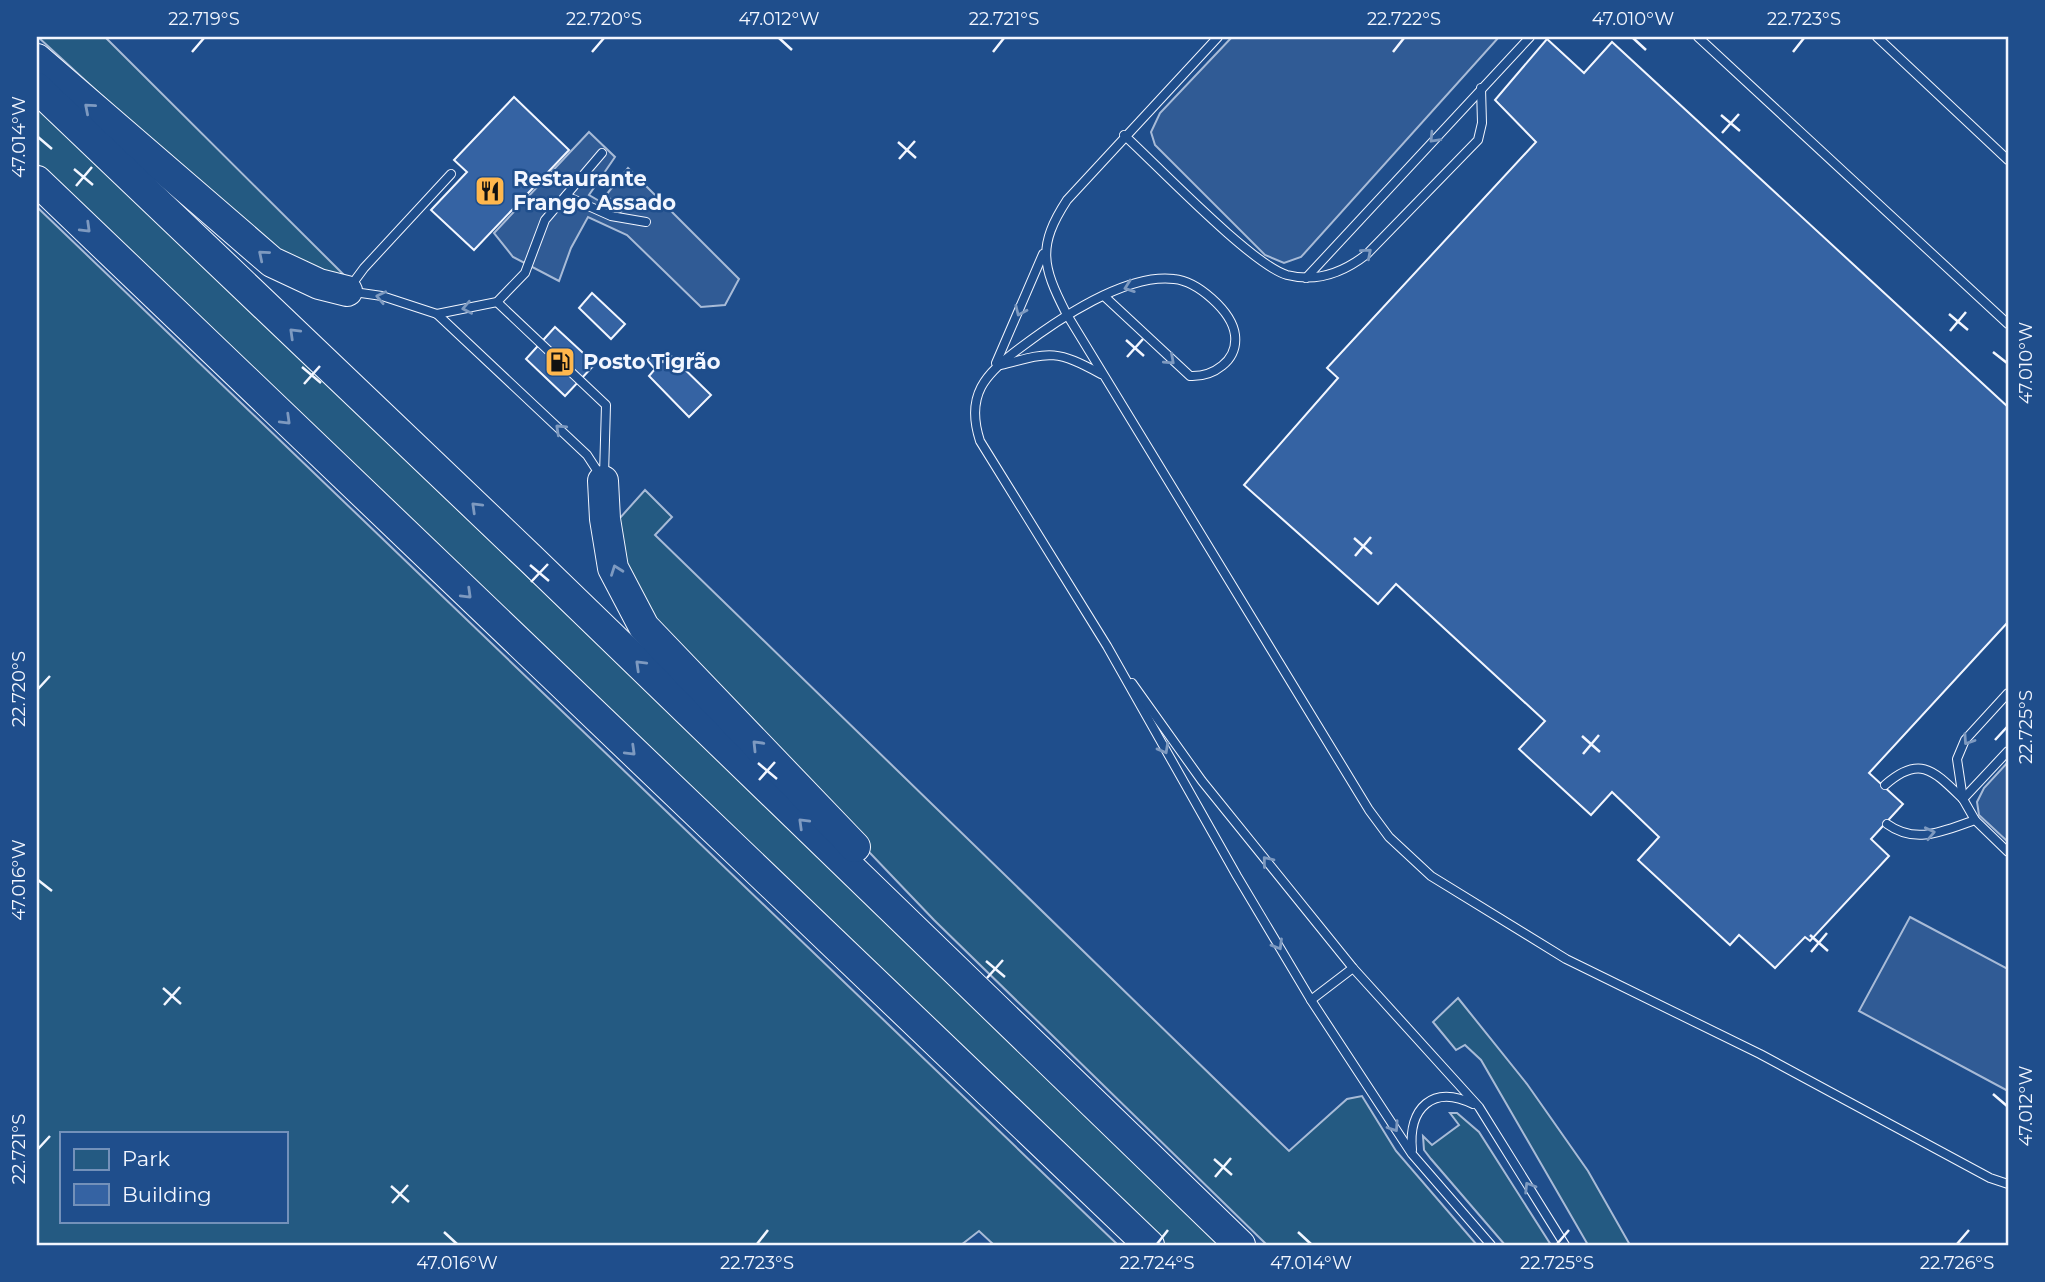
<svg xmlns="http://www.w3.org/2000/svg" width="2045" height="1282" font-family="Montserrat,sans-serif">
<rect width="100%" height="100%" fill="#1f4e8c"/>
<g fill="#245a82" stroke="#a8bbd7" stroke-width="2" fill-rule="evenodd">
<path d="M38 37H105L344 275 311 271 273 253Z"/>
<path d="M37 106 1225 1245H1165L37 164Z"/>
<path d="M37 207 1118 1245H994L979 1231 961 1245H37ZM61 1133H285V1221H61Z"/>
<path d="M645 490 672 517 655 535 1289 1151 1347 1099 1362 1096 1396 1151 1477 1245H1267L934 920 742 719 645 607 626 564 619 519Z"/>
<path d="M1458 998 1527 1084 1588 1171 1630 1245H1588L1481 1060 1465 1045 1456 1050 1433 1022Z"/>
<path d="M1450 1113H1457L1479 1132 1551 1245H1505L1431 1159 1424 1150 1423 1136 1432 1145 1459 1125Z"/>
</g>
<g fill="#305b95" stroke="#a8bbd7" stroke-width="2">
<path d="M1232 37H1499L1301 257 1284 263 1265 255 1155 145 1151 132 1160 113Z"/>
<path d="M589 132 615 157 589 195 620 213 622 210 606 195 628 168 739 279 725 305 701 307 627 235 588 217 571 248 559 281 513 257 494 233Z"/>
<path d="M2008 762V842L1979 815 1977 802 1984 788Z"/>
<path d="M1910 917 2008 969V1091L1859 1011Z"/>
</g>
<g fill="#3563a3" stroke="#f2f6ff" stroke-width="2">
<path d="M1547 39 1584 73 1612 42 2008 407V622L1869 773 1903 804 1871 839 1889 856 1810 941 1805 937 1775 968 1739 935 1730 945 1638 860 1659 837 1612 792 1591 815 1519 749 1545 721 1396 584 1378 604 1244 485 1338 378 1327 368 1536 142 1495 100Z"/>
<path d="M514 97 569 150 474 250 431 210 467 172 454 160Z"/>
<path d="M592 293 625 324 611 339 579 308Z"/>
<path d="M555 327 595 364 565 396 526 359Z"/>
<path d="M654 353 663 362 670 355 711 395 689 417 649 376 655 369 647 360Z"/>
</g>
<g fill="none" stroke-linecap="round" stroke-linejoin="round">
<g stroke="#f2f6ff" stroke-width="10">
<g id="service">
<path d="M1218 37 1067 200C1037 246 1042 266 1066 313L1369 810 1389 837 1431 876 1566 959 1760 1054 1990 1178 2008 1184"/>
<path d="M1698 37 2008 324"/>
<path d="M1877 37 2008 160"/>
<path d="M1124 135C1157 165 1252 265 1287 275 1318 283 1344 272 1367 254L1478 140 1482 123 1481 88"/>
<path d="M451 174 364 268 347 291 382 296 437 314 587 455 600 475"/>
<path d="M566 196 611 216 646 222"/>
<path d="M1306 278 1530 37"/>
<path d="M1104 296 1190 376C1213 377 1238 361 1235 335 1232 311 1197 281 1174 279 1126 273 1057 320 1020 348 985 374 965 395 980 441L1107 646 1237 876 1311 1000 1412 1154 1491 1245"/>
<path d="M497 302 606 405 604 475"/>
<path d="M437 314 497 302 525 273 545 220 602 153"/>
<path d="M996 363 1043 254"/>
<path d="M1001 365C1050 352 1055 349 1101 374"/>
<path d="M1132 683 1202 781 1353 968 1479 1107 1565 1245"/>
<path d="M2008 693 1965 740 1957 759 1963 799 1975 820 2008 852"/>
<path d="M1885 785C1920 754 1934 771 1963 799"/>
<path d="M1963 799 2008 751"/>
<path d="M1887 824C1916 845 1943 831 1975 820"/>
<path d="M1311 1000 1353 968"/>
<path d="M1412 1150C1408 1108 1433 1084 1473 1104"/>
</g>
</g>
<g stroke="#f2f6ff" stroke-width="32">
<g id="motorway">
<path d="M37 59 272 262 319 284 347 291"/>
<path d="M37 88 530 558 1240 1245"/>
<path d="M37 181 1149 1245"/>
<path d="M603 481 605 519 613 568 644 627 855 847"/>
</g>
</g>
<use href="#service" stroke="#1f4e8c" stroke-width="8"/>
<use href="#motorway" stroke="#1f4e8c" stroke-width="30"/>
</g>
<defs><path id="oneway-chevron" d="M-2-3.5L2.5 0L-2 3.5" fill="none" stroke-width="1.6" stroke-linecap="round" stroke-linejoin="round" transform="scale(1.75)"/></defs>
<g stroke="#7e9ac0">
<use href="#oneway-chevron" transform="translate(89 108) rotate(-139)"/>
<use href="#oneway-chevron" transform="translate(1434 138) rotate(133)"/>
<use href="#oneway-chevron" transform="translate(86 228) rotate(44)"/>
<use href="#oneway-chevron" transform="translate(1367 253) rotate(-41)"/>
<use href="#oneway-chevron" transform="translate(263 255) rotate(-140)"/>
<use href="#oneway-chevron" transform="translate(1129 287) rotate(161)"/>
<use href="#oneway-chevron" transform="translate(381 297) rotate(-168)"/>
<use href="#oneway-chevron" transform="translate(467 308) rotate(169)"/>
<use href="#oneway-chevron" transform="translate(1020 311) rotate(114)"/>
<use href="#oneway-chevron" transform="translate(294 333) rotate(-136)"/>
<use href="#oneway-chevron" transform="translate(1170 360) rotate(42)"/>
<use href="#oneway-chevron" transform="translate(286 420) rotate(44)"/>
<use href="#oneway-chevron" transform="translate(560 429) rotate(-137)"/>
<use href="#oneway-chevron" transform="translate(476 507) rotate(-136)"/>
<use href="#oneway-chevron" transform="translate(616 570) rotate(-110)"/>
<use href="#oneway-chevron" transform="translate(467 594) rotate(44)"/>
<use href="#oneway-chevron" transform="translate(640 665) rotate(-136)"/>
<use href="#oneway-chevron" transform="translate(1968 740) rotate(124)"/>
<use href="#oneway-chevron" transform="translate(757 745) rotate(-134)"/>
<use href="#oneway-chevron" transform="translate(1164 749) rotate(61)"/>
<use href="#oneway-chevron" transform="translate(631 751) rotate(44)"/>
<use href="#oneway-chevron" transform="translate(803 823) rotate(-136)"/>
<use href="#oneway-chevron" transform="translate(1930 833) rotate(-12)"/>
<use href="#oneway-chevron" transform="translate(1267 861) rotate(-129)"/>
<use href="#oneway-chevron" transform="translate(1278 945) rotate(59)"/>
<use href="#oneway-chevron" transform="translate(1394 1127) rotate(56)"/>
<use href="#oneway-chevron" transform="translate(1529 1187) rotate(-122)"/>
</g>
<path fill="none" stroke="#f2f6ff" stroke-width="2.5" d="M779 38 792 50M1633 38 1646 50M192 52 204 38M592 52 604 38M993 52 1004 38M1393 52 1404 38M1793 52 1804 38M1721 115 1740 131M1722 133 1739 114M38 137 52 149M898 142 916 158M899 159 915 141M74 169 93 185M76 186 92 167M1949 314 1968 330M1950 331 1966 312M1126 340 1144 356M1993 352 2007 363M1127 357 1143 339M302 367 321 383M304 384 320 366M1354 538 1372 554M1355 556 1371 537M530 565 549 581M531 582 548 564M38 689 50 676M1582 736 1600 752M1995 740 2007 727M1583 754 1599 735M758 763 777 779M759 780 775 762M38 880 52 891M1810 935 1828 951M1811 952 1827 933M986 961 1005 977M987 978 1003 960M163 988 181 1004M164 1005 180 987M1993 1094 2007 1106M38 1149 50 1136M1214 1159 1232 1175M1215 1177 1231 1158M391 1186 409 1202M392 1203 408 1185M444 1232 457 1244M1298 1232 1311 1244M757 1244 768 1230M1157 1244 1168 1230M1557 1244 1569 1230M1957 1244 1969 1230"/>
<defs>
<g id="restaurant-square" transform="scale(1.575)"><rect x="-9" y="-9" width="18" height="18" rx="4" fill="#ffb74d" stroke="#1f4e8c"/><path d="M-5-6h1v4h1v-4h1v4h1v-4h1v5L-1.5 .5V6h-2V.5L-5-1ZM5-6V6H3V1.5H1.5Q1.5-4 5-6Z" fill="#111"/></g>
<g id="fuel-square" transform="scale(1.575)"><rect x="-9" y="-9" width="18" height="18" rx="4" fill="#ffb74d" stroke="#1f4e8c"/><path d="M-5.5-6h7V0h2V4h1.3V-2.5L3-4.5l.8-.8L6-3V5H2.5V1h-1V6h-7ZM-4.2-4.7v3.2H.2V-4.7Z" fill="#111"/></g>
</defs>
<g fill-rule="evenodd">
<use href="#restaurant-square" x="490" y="191"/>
<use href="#fuel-square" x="560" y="362"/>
</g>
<g text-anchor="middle" stroke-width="5" stroke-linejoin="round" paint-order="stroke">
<g font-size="21" font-weight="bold" fill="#f2f6ff" stroke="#1f4e8c" text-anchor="start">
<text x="513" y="186">Restaurante<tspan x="513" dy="24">Frango Assado</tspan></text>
<text x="583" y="369">Posto Tigrão</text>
</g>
</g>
<rect width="2045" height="1282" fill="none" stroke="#1f4e8c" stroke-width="77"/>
<rect x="60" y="1132" width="228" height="91" fill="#1f4e8c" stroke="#7391ba" stroke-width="2"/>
<rect x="74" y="1149" width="35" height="21" fill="#245a82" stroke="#7391ba" stroke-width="2"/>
<text x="122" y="1166" font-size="21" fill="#f2f6ff">Park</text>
<rect x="74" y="1184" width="35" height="21" fill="#3563a3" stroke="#7391ba" stroke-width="2"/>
<text x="122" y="1202" font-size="21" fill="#f2f6ff">Building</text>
<rect x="38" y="38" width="1969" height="1206" fill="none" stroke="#f2f6ff" stroke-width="2.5"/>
<g font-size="18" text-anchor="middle" fill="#f2f6ff">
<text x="204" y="25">22.719°S</text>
<text x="604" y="25">22.720°S</text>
<text x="779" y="25">47.012°W</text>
<text x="1004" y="25">22.721°S</text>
<text x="1404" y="25">22.722°S</text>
<text x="1633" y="25">47.010°W</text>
<text x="1804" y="25">22.723°S</text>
<text transform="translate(19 137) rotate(-90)" y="6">47.014°W</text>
<text transform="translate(2026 363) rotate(-90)" y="6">47.010°W</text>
<text transform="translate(19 689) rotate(-90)" y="6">22.720°S</text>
<text transform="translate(2026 727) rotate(-90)" y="6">22.725°S</text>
<text transform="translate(19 880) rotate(-90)" y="6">47.016°W</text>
<text transform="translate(2026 1106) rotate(-90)" y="6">47.012°W</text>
<text transform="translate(19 1149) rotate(-90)" y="6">22.721°S</text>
<text x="457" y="1269">47.016°W</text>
<text x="757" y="1269">22.723°S</text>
<text x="1157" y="1269">22.724°S</text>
<text x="1311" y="1269">47.014°W</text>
<text x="1557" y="1269">22.725°S</text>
<text x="1957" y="1269">22.726°S</text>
</g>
</svg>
